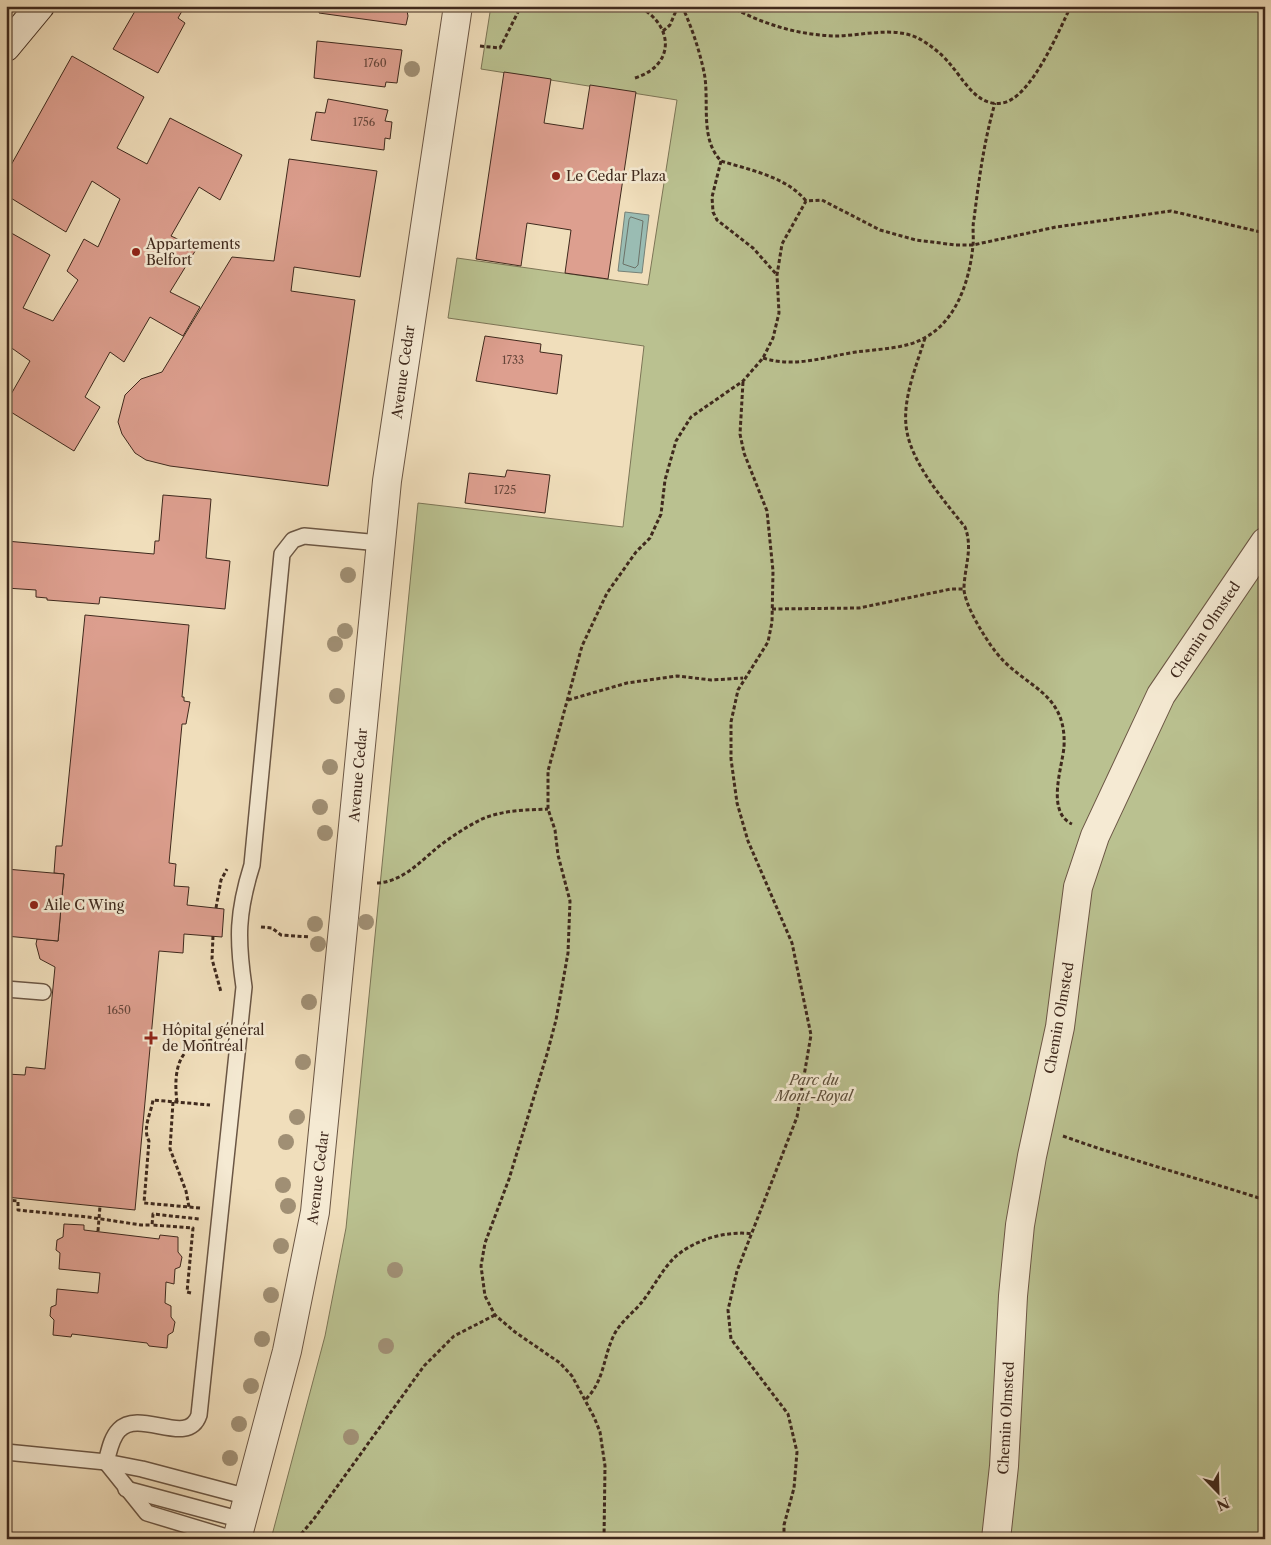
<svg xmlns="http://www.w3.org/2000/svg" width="1271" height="1545" font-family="'Libre Caslon Text',serif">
<rect width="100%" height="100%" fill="#f0debb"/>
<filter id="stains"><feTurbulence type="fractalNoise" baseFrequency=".004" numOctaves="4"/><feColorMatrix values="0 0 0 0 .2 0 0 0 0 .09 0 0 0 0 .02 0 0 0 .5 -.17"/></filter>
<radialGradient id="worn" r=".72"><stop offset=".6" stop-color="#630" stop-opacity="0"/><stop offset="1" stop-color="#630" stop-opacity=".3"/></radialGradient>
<path fill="#bac190" stroke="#7c7556" d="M491 6H1265V1539H271L325 1336 346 1228 418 503 623 527 644 346 448 318 457 258 648 285 677 100 481 69Z"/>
<path fill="#9abcb3" stroke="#768177" d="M625 212 649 215 642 273 618 271Z"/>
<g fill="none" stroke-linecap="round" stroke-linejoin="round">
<path stroke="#6c7268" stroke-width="1" d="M631 217 643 221 638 265 635 268 623 264 629 220Z"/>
</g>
<g fill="#dd9f8f" stroke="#3f291d">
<path d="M138 6H185L178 18 185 23 158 73 113 49Z"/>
<path d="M320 6H406L408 16 406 25 319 13Z"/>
<path d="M317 41 402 50 397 83 386 82 385 87 314 78Z"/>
<path d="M72 56 144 97 117 148 147 164 170 118 242 155 220 200 199 187 171 236 197 248 170 292 200 307 183 336 150 317 124 362 110 352 85 397 100 407 74 451 6 409V403L30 361 6 344V230L50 255 23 308 53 321 78 280 67 271 84 239 98 247 120 199 92 181 66 232 6 195V174Z"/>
<path d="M504 72 551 79 544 123 583 129 590 85 636 92 608 279 565 273 571 230 527 223 521 266 476 259Z"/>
<path d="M328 99 388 110 385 121 392 122 390 139 385 138 384 150 311 140 316 112 325 113Z"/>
<path d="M289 159 377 171 360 277 294 267 291 291 355 300 328 486 170 466 146 460 135 453 122 434 118 422 125 395 141 379 162 372 232 257 274 261Z"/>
<path d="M485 336 541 344 540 352 562 355 557 394 476 381Z"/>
<path d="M507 470 550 475 545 513 465 503 469 473 505 477Z"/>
<path d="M163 495 211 499 206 558 230 561 225 609 100 597 99 604 47 600V598L36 597V590L6 588V541L154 554 155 541H159Z"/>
<path d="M85 615 189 625 182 697H184V701L190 702 186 724H182L169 863 176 864 174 886 189 887 187 905 224 909 222 937 184 934 183 953 159 951 135 1210 6 1197V1074L25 1075 26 1067 45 1069 55 967 40 959 36 944 37 939 58 941 64 874 54 873 56 846H62Z"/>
<path d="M6 869 64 874 58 941 6 936Z"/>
<path d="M64 1224 84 1225V1230L159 1239 160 1235 178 1237V1252L182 1257 180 1267 175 1269 174 1284 166 1282 165 1303 171 1306V1317L175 1322 173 1332 168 1335 167 1348 149 1346 147 1343 72 1334 71 1337 53 1335 54 1320 50 1316 51 1307 56 1305 57 1289 98 1293 100 1273 59 1269 60 1253 56 1250 57 1240 63 1237Z"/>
</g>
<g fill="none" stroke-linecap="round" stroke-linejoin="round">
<g stroke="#6b5644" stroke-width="18">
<g id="lane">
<path d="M6 989 43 992"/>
<path d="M6 1452 106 1462 142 1469 248 1497"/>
<path d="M106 1462C109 1452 111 1438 119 1430 140 1408 188 1448 199 1415L244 987C237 939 237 913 252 865L282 554 293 540 304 536 380 543"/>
<path d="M106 1462 147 1513 233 1539"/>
<path d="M126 1489 242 1520"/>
</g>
</g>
<g stroke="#6b5644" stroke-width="30">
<g id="street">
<path d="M237 1539 287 1351 315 1212 387 481 458 6"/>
<path d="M996 1539 1004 1466 1013 1296 1020 1225 1032 1156 1060 1027 1078 887 1095 836 1161 695 1265 542"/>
</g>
</g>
<g stroke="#3f291d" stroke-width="30">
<path id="secondary" d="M6 47 40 6"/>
</g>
<g stroke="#3f291d" stroke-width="3" stroke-dasharray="4 2.5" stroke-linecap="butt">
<path d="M682 6C692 28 699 49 704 72 710 101 699 138 721 161 750 170 787 177 806 201"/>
<path d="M730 6C762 24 798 35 835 36 862 36 892 26 918 38 929 44 942 54 950 64 964 80 977 107 1002 103 1031 99 1059 30 1071 6"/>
<path d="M663 31 670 25 678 6"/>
<path d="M480 46 500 48 521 6"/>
<path d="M635 78C676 65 674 25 638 6"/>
<path d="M721 161 712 197 713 212 717 220 753 248 777 275"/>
<path d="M925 338C916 367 901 402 907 432 913 465 945 502 965 527 973 548 965 565 964 587 963 603 985 638 995 651 1023 688 1067 690 1064 747 1062 768 1046 812 1072 824"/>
<path d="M763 358C796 368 823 357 856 352 878 349 907 349 926 337 957 320 970 279 973 245 974 237 972 228 974 219 979 179 984 141 995 103"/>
<path d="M743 382 740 434 744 453 767 511 773 571 772 622 768 642 738 690 731 722V759L737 803 748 841 792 943 811 1035 797 1117 737 1271 728 1310 731 1339 788 1414 797 1452 794 1488 784 1525V1539"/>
<path d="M772 609 859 608 951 589H963"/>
<path d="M568 700 627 683 677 676 711 680 743 678"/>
<path d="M377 883C402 882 420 862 438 847 451 837 466 827 480 820 501 810 526 810 548 809"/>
<path d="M216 908 221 880 227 869"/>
<path d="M261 927 272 928 281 935 310 937"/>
<path d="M213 936 212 959 221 992"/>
<path d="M173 1102 170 1149 186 1191 189 1207"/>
<path d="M177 1102C173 1070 178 1040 218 1040"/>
<path d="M1063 1136C1129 1160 1198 1178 1265 1200"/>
<path d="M6 1200 18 1201V1210L88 1217 141 1225H152"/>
<path d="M200 1208 144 1203 149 1141C142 1128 151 1114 153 1100L210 1105"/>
<path d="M191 1293 187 1292 193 1228 152 1225 153 1214 199 1219"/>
<path d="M586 1399C604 1381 603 1359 613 1337 619 1323 633 1313 642 1302 653 1288 662 1270 674 1258 693 1240 727 1230 753 1234"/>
<path d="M297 1539 313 1520 424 1366 454 1336 495 1315"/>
<path d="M604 1539 605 1466 600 1432 594 1417 572 1376 560 1363 515 1332 495 1315 485 1296 481 1266 485 1243 509 1179 547 1054 556 1020 568 953 570 901 558 855 555 830 548 809V771L582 646 607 593 636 552 650 538 661 514 665 480 676 441 691 417 743 381 763 358 773 338 779 313 777 275 782 244 806 201 822 200 880 230 916 240 956 245H973L1056 227 1171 211 1265 233"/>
</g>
<use href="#lane" stroke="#f5ead3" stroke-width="15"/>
<use href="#street" stroke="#f5ead3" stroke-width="28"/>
<use href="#secondary" stroke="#f5ead3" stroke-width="28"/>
<path stroke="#3f291d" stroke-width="3" stroke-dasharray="4 2.5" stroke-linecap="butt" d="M98 1231 100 1206"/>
</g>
<g fill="#a08f74">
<circle cx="412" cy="69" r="8"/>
<circle cx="348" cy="575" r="8"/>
<circle cx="345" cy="631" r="8"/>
<circle cx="335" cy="644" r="8"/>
<circle cx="337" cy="696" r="8"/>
<circle cx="330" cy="767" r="8"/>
<circle cx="320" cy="807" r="8"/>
<circle cx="325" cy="833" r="8"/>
<circle cx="366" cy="922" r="8"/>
<circle cx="315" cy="924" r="8"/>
<circle cx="318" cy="944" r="8"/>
<circle cx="309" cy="1002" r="8"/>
<circle cx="303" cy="1062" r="8"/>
<circle cx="297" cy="1117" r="8"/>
<circle cx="286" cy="1142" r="8"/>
<circle cx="283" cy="1185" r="8"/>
<circle cx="288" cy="1206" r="8"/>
<circle cx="281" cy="1246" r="8"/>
<circle cx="395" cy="1270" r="8"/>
<circle cx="271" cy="1295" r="8"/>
<circle cx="262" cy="1339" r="8"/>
<circle cx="386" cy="1346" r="8"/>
<circle cx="251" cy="1386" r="8"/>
<circle cx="239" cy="1424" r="8"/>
<circle cx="351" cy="1437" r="8"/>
<circle cx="230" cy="1458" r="8"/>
</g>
<g fill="#8f2418" stroke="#f5ead3" stroke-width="2">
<circle cx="556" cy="176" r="5"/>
<circle cx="136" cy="252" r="5"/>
<circle cx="34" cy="905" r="5"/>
<path d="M148.5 1030.5h5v5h5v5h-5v5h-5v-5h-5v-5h5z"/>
</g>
<g text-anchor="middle" stroke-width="5" stroke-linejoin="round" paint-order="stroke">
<g font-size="11" fill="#66463a">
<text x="375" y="67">1760</text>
<text x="364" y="126">1756</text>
<text x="513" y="364">1733</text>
<text x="505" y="494">1725</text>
<text x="119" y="1014">1650</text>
</g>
<g font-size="14" fill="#3f291d" stroke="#f5ead3" text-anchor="start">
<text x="566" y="181">Le Cedar Plaza</text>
<text x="146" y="249">Appartements<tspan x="146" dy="16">Belfort</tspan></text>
<text x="44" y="910">Aile C Wing</text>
<text x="162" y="1035">Hôpital général<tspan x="162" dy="16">de Montréal</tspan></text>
</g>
<g font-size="14" fill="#3f291d" stroke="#f5ead3">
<text transform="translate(403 372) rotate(-82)" y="5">Avenue Cedar</text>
<text transform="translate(1205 630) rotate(-56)" y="5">Chemin Olmsted</text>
<text transform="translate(358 775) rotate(-85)" y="5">Avenue Cedar</text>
<text transform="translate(1059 1018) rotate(-80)" y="5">Chemin Olmsted</text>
<text transform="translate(318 1178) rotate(-83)" y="5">Avenue Cedar</text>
<text transform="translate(1006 1418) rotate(-87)" y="5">Chemin Olmsted</text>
</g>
<g font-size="14" font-style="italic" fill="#5e4f3a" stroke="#f5ead3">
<text x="814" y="1085">Parc du<tspan x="814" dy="16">Mont-Royal</tspan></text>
</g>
</g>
<rect width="1271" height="1545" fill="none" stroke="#f0debb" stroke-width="25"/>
<rect x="8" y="8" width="1256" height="1530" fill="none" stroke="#3f291d" stroke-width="2.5"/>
<rect x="12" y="12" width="1246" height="1520" fill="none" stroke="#3f291d"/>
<g transform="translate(1218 1492) rotate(157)" stroke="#f5ead3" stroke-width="4" paint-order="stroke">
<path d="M0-4L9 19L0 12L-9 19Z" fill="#3f291d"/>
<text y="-8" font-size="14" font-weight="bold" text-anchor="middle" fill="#3f291d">N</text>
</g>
<rect width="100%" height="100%" filter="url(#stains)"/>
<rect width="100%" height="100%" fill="url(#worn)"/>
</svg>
